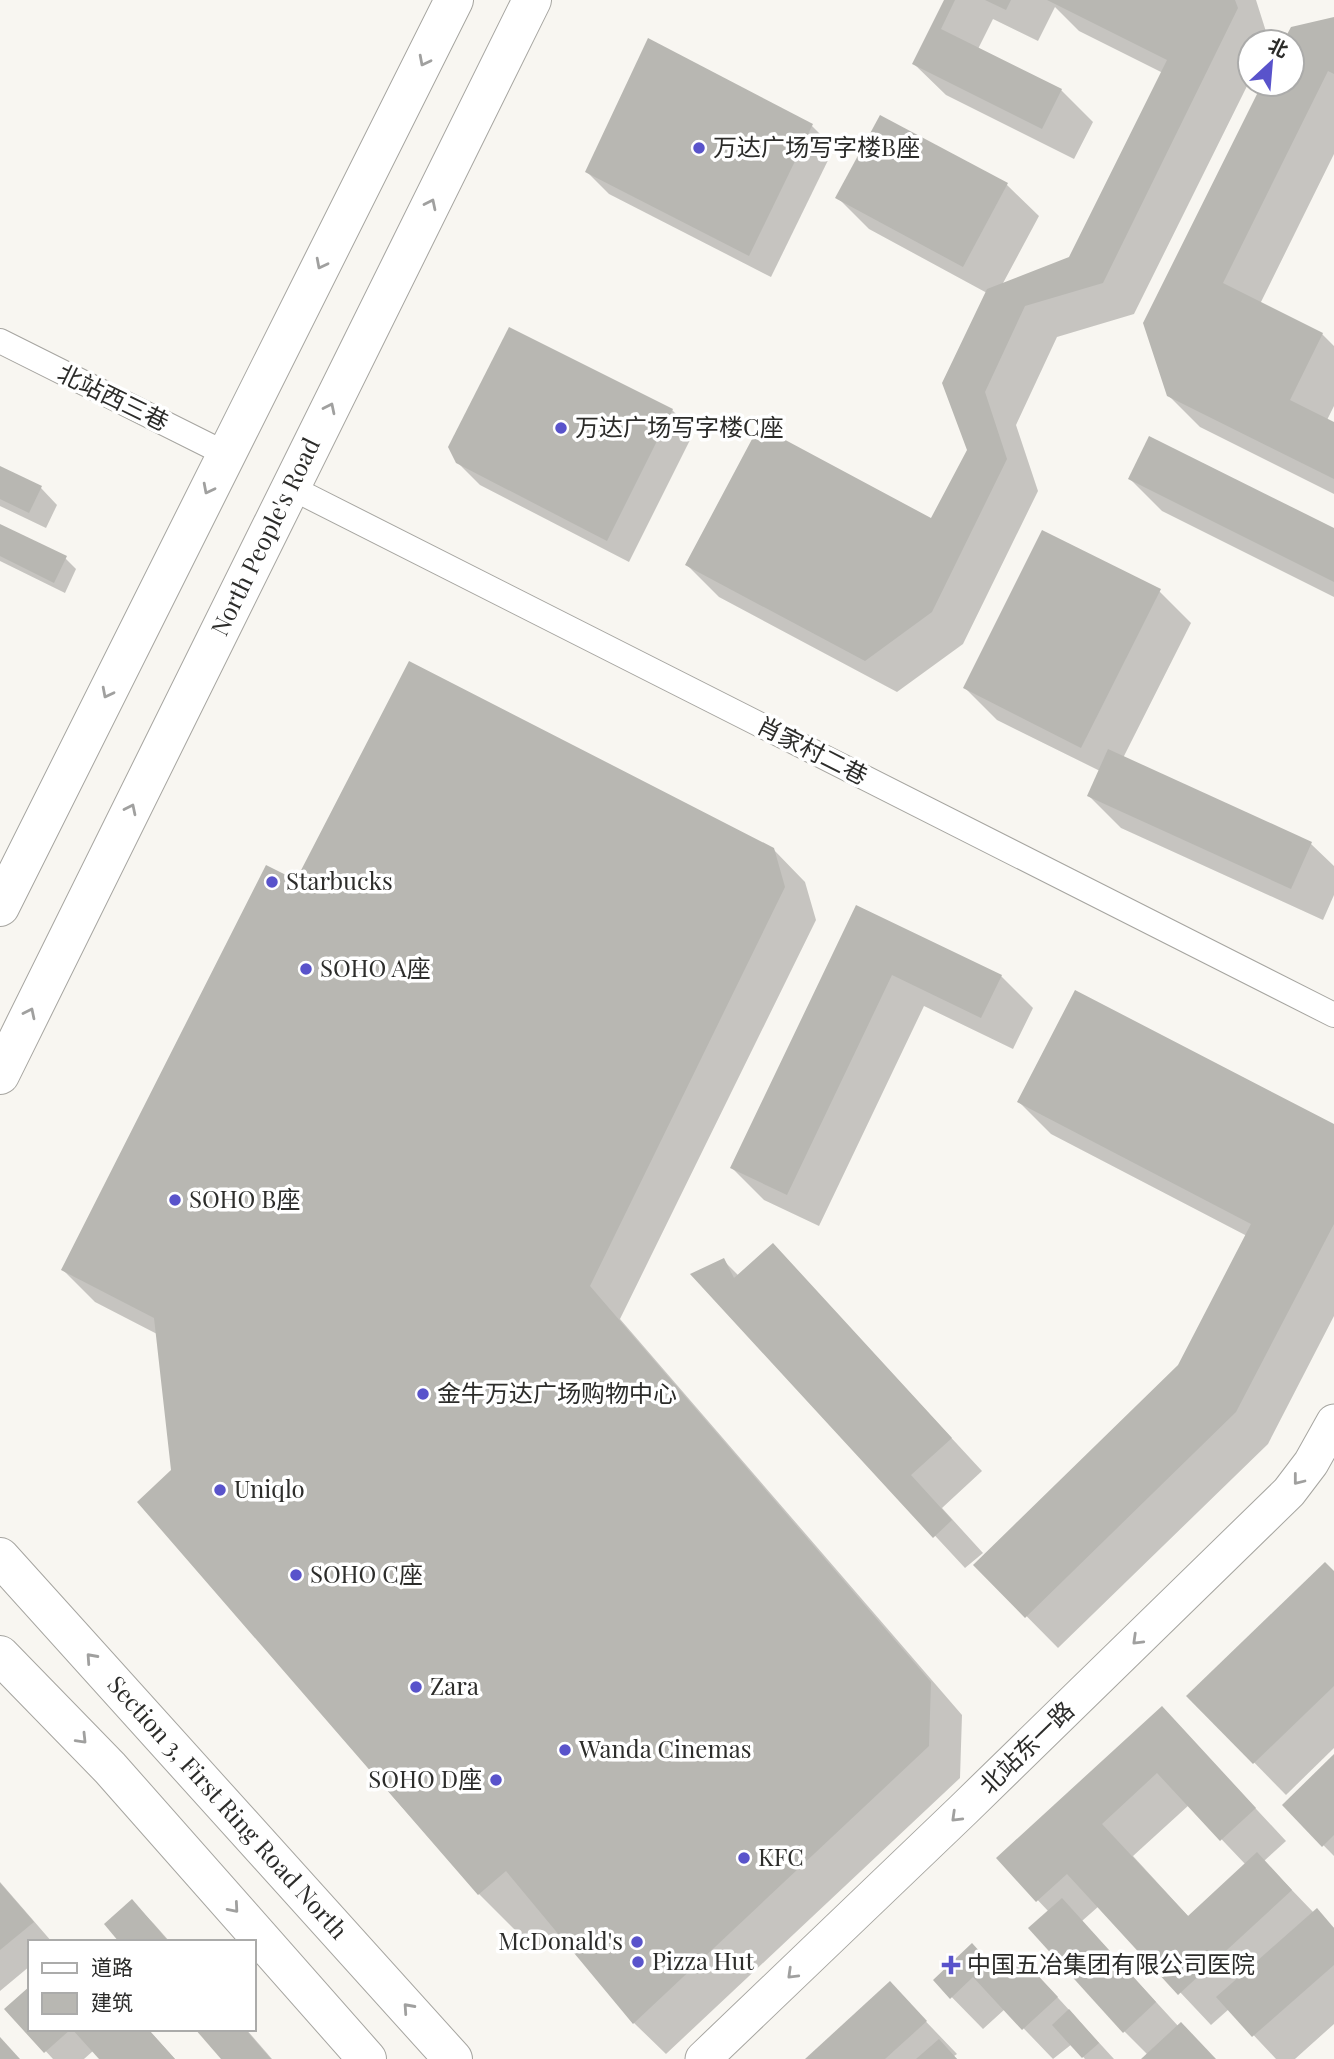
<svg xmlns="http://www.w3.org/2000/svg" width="1334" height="2059" font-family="'Playfair Display','Noto Sans SC',serif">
<rect width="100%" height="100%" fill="#f8f6f1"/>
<g fill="#0003" fill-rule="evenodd">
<path d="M946 0H1256L1269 41 1250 42V80L1134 314 1057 337 1016 425 1038 491 963 644 897 692 719 597 687 565 931 520 969 450 987 293 869 229 838 198 1007 185 1039 216 1002 285 1070 259 1163 73 1079 31 1055 7 1038 41 993 19 978 49 1061 90 1093 122 1074 159 946 95 914 64Z"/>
<path d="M1334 19V154L1260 304 1322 334 1334 346V406L1327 420 1334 424V494L1200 427 1168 395 1264 84H1292V42H1285Z"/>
<path d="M812 126 834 148 771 277 609 194 587 172Z"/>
<path d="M672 410 694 432 629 562 480 485 457 462Z"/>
<path d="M0 468 41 488 57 505 46 528 0 506Z"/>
<path d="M1130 479 1334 530V597L1162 511Z"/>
<path d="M0 526 65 558 76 569 65 593 0 561Z"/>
<path d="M1159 591 1191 623 1123 758 1311 844 1334 866V895L1323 920 1121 828 1089 796 1100 771 997 720 965 688Z"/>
<path d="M773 849 805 882 816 920 620 1319 962 1715 960 1778 666 2054 634 2023 560 1934 538 1953 479 1894 380 1782 173 1471 157 1334 95 1302 63 1270 297 882Z"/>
<path d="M857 907 1001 976 1033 1008 1013 1049 924 1006 819 1226 764 1200 732 1168Z"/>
<path d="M1019 1102 1334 1126V1316L1268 1444 1058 1648 976 1565 1180 1366 1247 1236 1051 1134Z"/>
<path d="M773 1245 982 1471 942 1508 983 1553 965 1568 693 1275 723 1260 739 1276Z"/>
<path d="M1334 1573V1748L1286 1795 1189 1696Z"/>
<path d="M1162 1708 1286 1841 1264 1861 1314 1913 1334 1928V2024L1295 2059H1276L1229 2009 1211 2025 1099 1906 1082 1921 1179 2027 1215 2059H1144L1148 2055 1124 2031 1049 1912 998 1858ZM1189 1805 1246 1865 1189 1917 1133 1856Z"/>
<path d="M1334 1757V1856L1284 1805Z"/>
<path d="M0 1882 52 1942H30V1966L0 1991Z"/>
<path d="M132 1901 154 1924 170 1942H121Z"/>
<path d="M1000 1974 1049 1988 1114 2059H1085L1072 2044 1053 2059 1005 2009 983 2029 935 1980Z"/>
<path d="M890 1984 957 2054 954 2056 957 2059H808Z"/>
<path d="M7 2009 30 2029H148L175 2059H101L93 2051 84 2059H53Z"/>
<path d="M197 2029H246L272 2059H223Z"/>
</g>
<g fill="#b8b7b2">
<path d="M944 0H955L941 29 1062 89 1042 129 912 64Z"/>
<path d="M985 0H1011L1006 10Z"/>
<path d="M1047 0H1235L1238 8 1103 283 1025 306 985 392 1007 459 932 612 865 661 685 565 759 426 931 518 967 450 942 383 987 289 1069 257 1167 60Z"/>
<path d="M1334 17V74L1328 71 1223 283 1323 333 1290 400 1334 422V479L1167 396 1143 323 1262 84H1292V42H1283L1291 27Z"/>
<path d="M648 38 813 124 749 256 585 172Z"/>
<path d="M880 115 1008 183 963 267 835 198Z"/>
<path d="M509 327 673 409 607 541 456 463 448 447Z"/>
<path d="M1149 436 1334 528V582L1128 479Z"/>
<path d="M0 466 42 486 29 513 0 499Z"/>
<path d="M0 524 67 556 54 583 0 556Z"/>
<path d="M1042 530 1161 589 1081 748 963 688Z"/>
<path d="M409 661 774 848 785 887 590 1286 931 1682 929 1746 633 2024 506 1871 478 1895 137 1502 171 1470 154 1318 61 1270 266 865 296 880Z"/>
<path d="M1108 749 1312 842 1291 889 1087 796Z"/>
<path d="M856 905 1002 975 981 1018 892 975 787 1195 730 1168Z"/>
<path d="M1075 990 1334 1124V1224L1236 1412 1025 1618 973 1565 1178 1365 1251 1224 1017 1102Z"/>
<path d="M773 1243 952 1438 911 1475 952 1520 933 1538 690 1274 724 1258 734 1278Z"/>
<path d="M1325 1562 1334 1571V1686L1253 1764 1186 1696Z"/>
<path d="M1162 1706 1256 1808 1220 1841 1157 1773 1102 1824 1188 1916 1257 1852 1292 1890 1178 1995 1067 1874 1036 1902 996 1858Z"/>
<path d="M1334 1754V1835L1322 1847 1282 1805Z"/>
<path d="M0 1883 34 1922 0 1950Z"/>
<path d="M1062 1898 1156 2002 1123 2033 1028 1928Z"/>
<path d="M132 1899 169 1942H119L104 1924Z"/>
<path d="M1317 1908 1334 1928V1965L1252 2037 1216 1997Z"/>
<path d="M972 1943 999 1973 1018 1954 1058 1997 1022 2030 973 1977 950 1999 933 1980Z"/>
<path d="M890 1981 927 2021 885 2059H805Z"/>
<path d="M30 1986V2029H71L44 2053 4 2009Z"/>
<path d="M1069 2009 1099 2043 1082 2058 1052 2025Z"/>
<path d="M1181 2022 1216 2059H1141Z"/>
<path d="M72 2029H148L175 2059H99Z"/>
<path d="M195 2029H245L271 2059H221Z"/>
<path d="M0 2037 20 2059H0Z"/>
<path d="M939 2039 957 2059H916Z"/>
</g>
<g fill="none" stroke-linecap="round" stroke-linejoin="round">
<g stroke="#a6a5a0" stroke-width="26">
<g id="street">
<path d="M0 341 226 454"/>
<path d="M290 487 1334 1015"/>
</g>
</g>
<g stroke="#a6a5a0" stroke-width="37">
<path id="secondary" d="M703 2059 963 1810 1289 1492 1311 1463 1334 1422"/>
</g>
<g stroke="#a6a5a0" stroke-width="40">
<g id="primary">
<path d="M0 907 454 0"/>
<path d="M0 1075 532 0"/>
<path d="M0 1557 453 2059"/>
<path d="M0 1655 110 1768 367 2059"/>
</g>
</g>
<use href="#street" stroke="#fff" stroke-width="24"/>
<use href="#secondary" stroke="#fff" stroke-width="35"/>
<use href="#primary" stroke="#fff" stroke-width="38"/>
</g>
<defs><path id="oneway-chevron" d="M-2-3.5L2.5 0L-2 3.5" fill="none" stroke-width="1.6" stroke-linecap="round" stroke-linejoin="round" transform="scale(1.75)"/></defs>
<g stroke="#a0a09f">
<use href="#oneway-chevron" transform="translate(424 61) rotate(117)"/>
<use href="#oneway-chevron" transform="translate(431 204) rotate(-64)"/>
<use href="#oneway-chevron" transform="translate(321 264) rotate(117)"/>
<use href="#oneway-chevron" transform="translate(330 408) rotate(-64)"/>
<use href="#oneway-chevron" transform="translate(208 489) rotate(117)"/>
<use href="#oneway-chevron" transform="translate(107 693) rotate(117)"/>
<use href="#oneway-chevron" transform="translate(131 809) rotate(-64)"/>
<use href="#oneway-chevron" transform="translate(30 1013) rotate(-64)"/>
<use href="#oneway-chevron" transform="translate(1298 1480) rotate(128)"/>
<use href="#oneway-chevron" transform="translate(1137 1640) rotate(136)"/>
<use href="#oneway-chevron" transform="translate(91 1658) rotate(-132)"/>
<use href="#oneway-chevron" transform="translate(82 1739) rotate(46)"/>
<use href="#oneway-chevron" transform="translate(956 1817) rotate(136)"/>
<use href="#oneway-chevron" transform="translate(234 1908) rotate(49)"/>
<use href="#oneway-chevron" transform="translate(792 1974) rotate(136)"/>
<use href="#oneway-chevron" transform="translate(408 2008) rotate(-132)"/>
</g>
<g fill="#5953cb" stroke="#fff" stroke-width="2.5">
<circle cx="699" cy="148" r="7"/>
<circle cx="561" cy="428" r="7"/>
<circle cx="272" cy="882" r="7"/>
<circle cx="306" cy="969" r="7"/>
<circle cx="175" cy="1200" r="7"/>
<circle cx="423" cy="1394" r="7"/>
<circle cx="220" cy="1490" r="7"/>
<circle cx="296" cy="1575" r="7"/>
<circle cx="416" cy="1687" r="7"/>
<circle cx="565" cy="1750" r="7"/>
<circle cx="496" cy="1780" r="7"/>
<circle cx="744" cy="1858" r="7"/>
<circle cx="637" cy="1942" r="7"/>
<circle cx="638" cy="1962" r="7"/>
<path d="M947.5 1954.5h7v7h7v7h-7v7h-7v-7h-7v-7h7z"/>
</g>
<g text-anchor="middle" stroke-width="7" stroke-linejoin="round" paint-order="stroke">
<g font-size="24" fill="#2c2c2a" stroke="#fff" text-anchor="start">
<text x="713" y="156">万达广场写字楼B座</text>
<text x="575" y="436">万达广场写字楼C座</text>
<text x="286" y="890">Starbucks</text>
<text x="320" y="977">SOHO A座</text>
<text x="189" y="1208">SOHO B座</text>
<text x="437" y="1402">金牛万达广场购物中心</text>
<text x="234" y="1498">Uniqlo</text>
<text x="310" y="1583">SOHO C座</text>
<text x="430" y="1695">Zara</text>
<text x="579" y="1758">Wanda Cinemas</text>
<text x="482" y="1788" text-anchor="end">SOHO D座</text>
<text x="758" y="1866">KFC</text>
<text x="623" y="1950" text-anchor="end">McDonald's</text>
<text x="652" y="1970">Pizza Hut</text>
<text x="967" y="1973">中国五冶集团有限公司医院</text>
</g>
<g font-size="24" fill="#2c2c2a" stroke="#fff">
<text transform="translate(113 398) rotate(26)" y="8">北站西三巷</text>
<text transform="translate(266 537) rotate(-64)" y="8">North People's Road</text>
<text transform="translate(812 751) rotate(27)" y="8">肖家村二巷</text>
<text transform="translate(1027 1748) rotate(-44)" y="8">北站东一路</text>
<text transform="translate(227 1808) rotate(48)" y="8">Section 3, First Ring Road North</text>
</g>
</g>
<rect x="28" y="1940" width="228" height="91" fill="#ffffff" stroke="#ababaa" stroke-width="2"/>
<rect x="42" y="1963" width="35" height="10" fill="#ffffff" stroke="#ababaa" stroke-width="2"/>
<text x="91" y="1975" font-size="21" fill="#2c2c2a">道路</text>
<rect x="42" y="1993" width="35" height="21" fill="#b8b7b2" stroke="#ababaa" stroke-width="2"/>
<text x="91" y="2010" font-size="21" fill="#2c2c2a">建筑</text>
<g transform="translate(1271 63) rotate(26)"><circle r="33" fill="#ffffff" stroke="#ababaa" stroke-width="2"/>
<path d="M0-5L12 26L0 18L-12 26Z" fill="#5953cb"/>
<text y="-10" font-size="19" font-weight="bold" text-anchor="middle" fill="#2c2c2a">北</text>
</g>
</svg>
